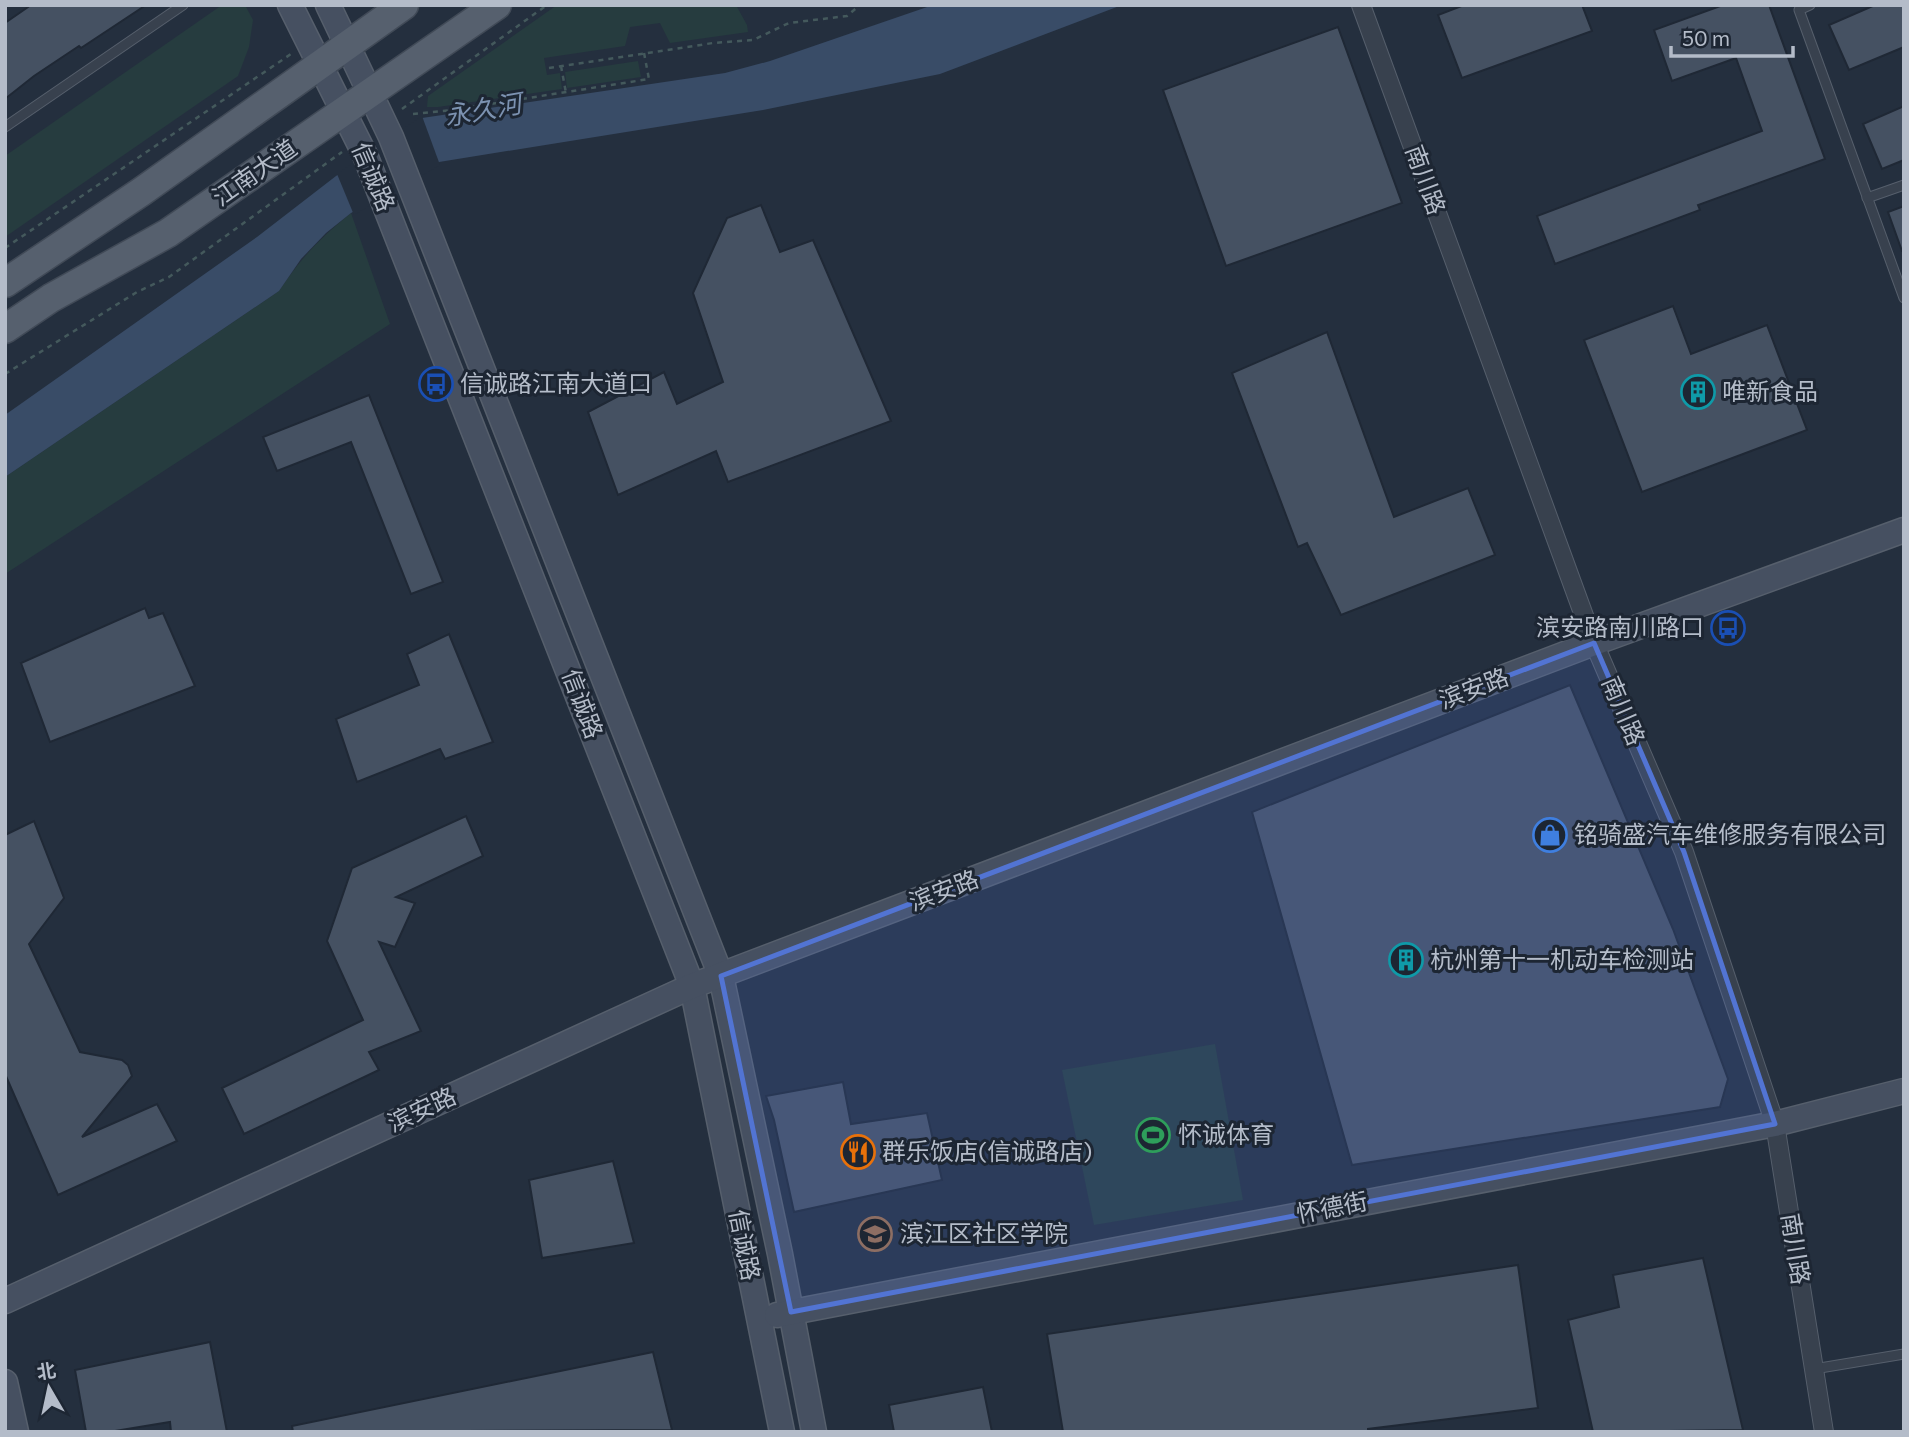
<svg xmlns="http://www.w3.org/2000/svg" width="1909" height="1437" font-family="Commissioner,'Noto Sans SC',sans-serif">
<rect width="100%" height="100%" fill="#242f3e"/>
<g fill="#263c3f">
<path d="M222 5H245L253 20 249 47 238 76 5 237V156Z"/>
<path d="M557 5H736L747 25 748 32 670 43 660 23 630 27 625 46 544 58 547 75 560 73 562 89 438 107H427L428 96Z"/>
<path d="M638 61 641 77 567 88 565 72Z"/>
<path d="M351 213 390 324 5 574V477L279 291C302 257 319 239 351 213Z"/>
<path d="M1215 1044 1243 1200 1094 1225 1062 1070Z"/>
</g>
<path fill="#394c67" d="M933 5H1122L940 74 763 110 439 162 351 213 326 233 301 259 279 291 5 477V415L257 237 336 176 422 118 725 73 770 61Z"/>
<path fill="#242f3e" d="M422 116 440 165 354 215 337 174Z"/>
<g fill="#455162" stroke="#1f2835" stroke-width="2">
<path d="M31 5H146L81 48 79 46 34 76 5 99V23Z"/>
<path d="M1464 5H1582L1592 31 1462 78 1438 15Z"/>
<path d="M1723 5H1769L1825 159 1698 205 1700 210 1555 264 1537 216 1762 131 1736 58 1672 81 1654 30Z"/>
<path d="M1875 5H1904V47L1849 70 1829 25Z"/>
<path d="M1338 27 1402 203 1226 266 1163 90Z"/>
<path d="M1904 106V160L1882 169 1863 124Z"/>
<path d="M761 205 780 252 813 240 891 421 728 482 716 451 618 495 588 412 664 372 677 404 723 382 693 293 727 218Z"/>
<path d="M1904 206V251H1902L1888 212Z"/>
<path d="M1673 306 1691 354 1767 325 1807 430 1642 492 1584 340Z"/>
<path d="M1327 332 1394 517 1468 488 1495 555 1341 615 1307 543 1298 547 1232 373Z"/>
<path d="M369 395 443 582 411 594 351 442 277 471 263 437Z"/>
<path d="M145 608 149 618 163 613 195 686 50 742 21 663Z"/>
<path d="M449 634 493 742 445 759 440 749 357 782 336 719 419 685 407 654Z"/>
<path d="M1570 685 1673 929 1728 1079 1720 1107 1352 1165 1252 812Z"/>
<path d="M466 816 483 856 396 897 415 903 395 947 379 942 421 1031 369 1052 379 1070 244 1134 222 1088 363 1020 327 941 352 868Z"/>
<path d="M34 821 64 898 29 944 80 1052 122 1060 128 1065 132 1076 82 1137 157 1104 177 1141 58 1195 5 1074V835Z"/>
<path d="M843 1082 851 1124 927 1113 942 1180 794 1212 774 1120 766 1096Z"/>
<path d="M613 1161 634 1243 542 1258 529 1180Z"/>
<path d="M1703 1258 1743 1430 1593 1432 1568 1320 1619 1307 1613 1275Z"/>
<path d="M1518 1265 1538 1408 1368 1429V1432H1063L1047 1334Z"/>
<path d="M210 1342 227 1432H171L170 1422 109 1432H86L75 1370Z"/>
<path d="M653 1352 672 1430 293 1432 292 1426Z"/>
<path d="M983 1387 992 1432H894L889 1405Z"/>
</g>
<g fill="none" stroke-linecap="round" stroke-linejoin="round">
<g stroke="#565f6c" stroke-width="11">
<g id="lane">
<path d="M1810 5 1799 10 1904 298"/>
<path d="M5 127 183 5"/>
<path d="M1867 198 1904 185"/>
<path d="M1814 1369 1904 1354"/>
</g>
</g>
<g stroke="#565f6c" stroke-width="20">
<path id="street" d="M1361 5 1594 643 1684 852 1775 1124 1824 1432"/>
</g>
<g stroke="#565f6c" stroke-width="27">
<g id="secondary">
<path d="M290 5 365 155 692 986 782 1432"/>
<path d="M328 5 391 137 721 976 780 1254 814 1432"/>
<path d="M5 1301 692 986 1594 643 1904 530"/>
<path d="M777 1315 1775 1124 1904 1091"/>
<path d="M5 1382 16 1432"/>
</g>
</g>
<g stroke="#414a57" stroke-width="31">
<g id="primary">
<path d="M5 283 141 192 404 5"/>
<path d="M5 329 51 298 168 233 497 5"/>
</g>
</g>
<g stroke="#44595c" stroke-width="2.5" stroke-dasharray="5 5" stroke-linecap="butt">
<path d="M870 5H875"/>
<path d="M561 66 566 93"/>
<path d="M549 68 713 43 753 40 789 23 847 16 860 5"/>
<path d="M402 109 547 5"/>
<path d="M413 114 452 110 649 79 644 53"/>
<path d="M5 248 291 54"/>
<path d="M5 374 137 292 169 277 342 152"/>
</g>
<use href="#lane" stroke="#38414e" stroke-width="9"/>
<use href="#street" stroke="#38414e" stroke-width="18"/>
<use href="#secondary" stroke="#465061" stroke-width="24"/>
<use href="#primary" stroke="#56606e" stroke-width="28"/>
</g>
<path fill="#5274d3" fill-opacity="0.2" stroke="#5274d3" stroke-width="5" stroke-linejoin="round" d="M1594 643 1684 852 1775 1124 791 1312 721 976Z"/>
<defs>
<g id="bus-ring" transform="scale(1.75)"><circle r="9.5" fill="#1d2633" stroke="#1a4fb4" stroke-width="1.5"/><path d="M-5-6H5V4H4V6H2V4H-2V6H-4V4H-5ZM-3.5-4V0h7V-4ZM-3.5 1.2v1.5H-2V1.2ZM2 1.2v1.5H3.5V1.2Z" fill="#1a4fb4"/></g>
<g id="building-ring" transform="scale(1.75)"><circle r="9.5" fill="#1d2633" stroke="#0f9aa8" stroke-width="1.5"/><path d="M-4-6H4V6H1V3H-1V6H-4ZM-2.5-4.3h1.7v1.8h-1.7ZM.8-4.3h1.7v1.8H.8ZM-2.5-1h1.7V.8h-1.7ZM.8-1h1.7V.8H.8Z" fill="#0f9aa8"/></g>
<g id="shop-ring" transform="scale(1.75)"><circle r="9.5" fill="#1d2633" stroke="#3f7fe0" stroke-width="1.5"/><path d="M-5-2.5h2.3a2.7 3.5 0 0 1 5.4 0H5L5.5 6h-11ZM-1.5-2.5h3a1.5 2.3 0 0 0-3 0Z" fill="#3f7fe0"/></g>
<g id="stadium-ring" transform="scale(1.75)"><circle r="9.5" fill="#1d2633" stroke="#2e9e5b" stroke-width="1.5"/><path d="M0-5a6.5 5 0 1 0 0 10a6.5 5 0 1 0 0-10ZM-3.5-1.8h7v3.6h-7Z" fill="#2e9e5b"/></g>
<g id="restaurant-ring" transform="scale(1.75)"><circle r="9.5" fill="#1d2633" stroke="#e8710a" stroke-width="1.5"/><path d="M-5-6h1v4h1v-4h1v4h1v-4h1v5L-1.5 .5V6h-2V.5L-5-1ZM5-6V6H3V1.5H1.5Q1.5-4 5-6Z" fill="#e8710a"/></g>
<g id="university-ring" transform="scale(1.75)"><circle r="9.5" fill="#1d2633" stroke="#8d6e63" stroke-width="1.5"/><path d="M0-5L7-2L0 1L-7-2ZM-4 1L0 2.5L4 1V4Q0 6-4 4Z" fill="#8d6e63"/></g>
</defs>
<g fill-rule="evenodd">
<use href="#bus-ring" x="436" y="384"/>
<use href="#building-ring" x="1698" y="392"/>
<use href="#bus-ring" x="1728" y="628"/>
<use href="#shop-ring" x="1550" y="835"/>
<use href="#building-ring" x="1406" y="960"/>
<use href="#stadium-ring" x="1153" y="1135"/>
<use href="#restaurant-ring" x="858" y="1152"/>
<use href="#university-ring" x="875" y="1234"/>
</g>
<g text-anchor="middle" stroke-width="6" stroke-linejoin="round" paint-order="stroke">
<g font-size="24" fill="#b4bcc9" stroke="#1d2633">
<text transform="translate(255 173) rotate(-35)" y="8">江南大道</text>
<text transform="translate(373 177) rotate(67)" y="8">信诚路</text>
<text transform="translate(1425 180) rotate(70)" y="8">南川路</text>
<text transform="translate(1474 689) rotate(-21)" y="8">滨安路</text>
<text transform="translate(582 704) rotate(69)" y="8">信诚路</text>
<text transform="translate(1623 711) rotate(67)" y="8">南川路</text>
<text transform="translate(944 891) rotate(-21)" y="8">滨安路</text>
<text transform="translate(422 1110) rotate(-25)" y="8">滨安路</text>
<text transform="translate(1332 1208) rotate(-11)" y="8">怀德街</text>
<text transform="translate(744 1245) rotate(79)" y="8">信诚路</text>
<text transform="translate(1795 1249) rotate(81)" y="8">南川路</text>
</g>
<g font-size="24" fill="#b4bcc9" stroke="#1d2633" text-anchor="start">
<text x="460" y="392">信诚路江南大道口</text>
<text x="1722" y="400">唯新食品</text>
<text x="1704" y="636" text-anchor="end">滨安路南川路口</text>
<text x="1574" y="843">铭骑盛汽车维修服务有限公司</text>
<text x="1430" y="968">杭州第十一机动车检测站</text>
<text x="1178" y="1143">怀诚体育</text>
<text x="882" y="1160">群乐饭店(信诚路店)</text>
<text x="900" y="1242">滨江区社区学院</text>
</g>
<g font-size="26" font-style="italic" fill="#7c92b1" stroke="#1d2633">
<text transform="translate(483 110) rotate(-10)" y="9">永久河</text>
</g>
</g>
<rect width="1909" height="1437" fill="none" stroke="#b4bcc9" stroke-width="14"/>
<g transform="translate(49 1388) rotate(351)" stroke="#1d2633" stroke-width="5" paint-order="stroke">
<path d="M0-5L12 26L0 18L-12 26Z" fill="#b4bcc9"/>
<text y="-10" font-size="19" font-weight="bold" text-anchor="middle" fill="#b4bcc9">北</text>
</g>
<path d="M1671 46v10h122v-10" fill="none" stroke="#b4bcc9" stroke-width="3.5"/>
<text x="1682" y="46" font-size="21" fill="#b4bcc9" stroke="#1d2633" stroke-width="5" paint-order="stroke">50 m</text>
</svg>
